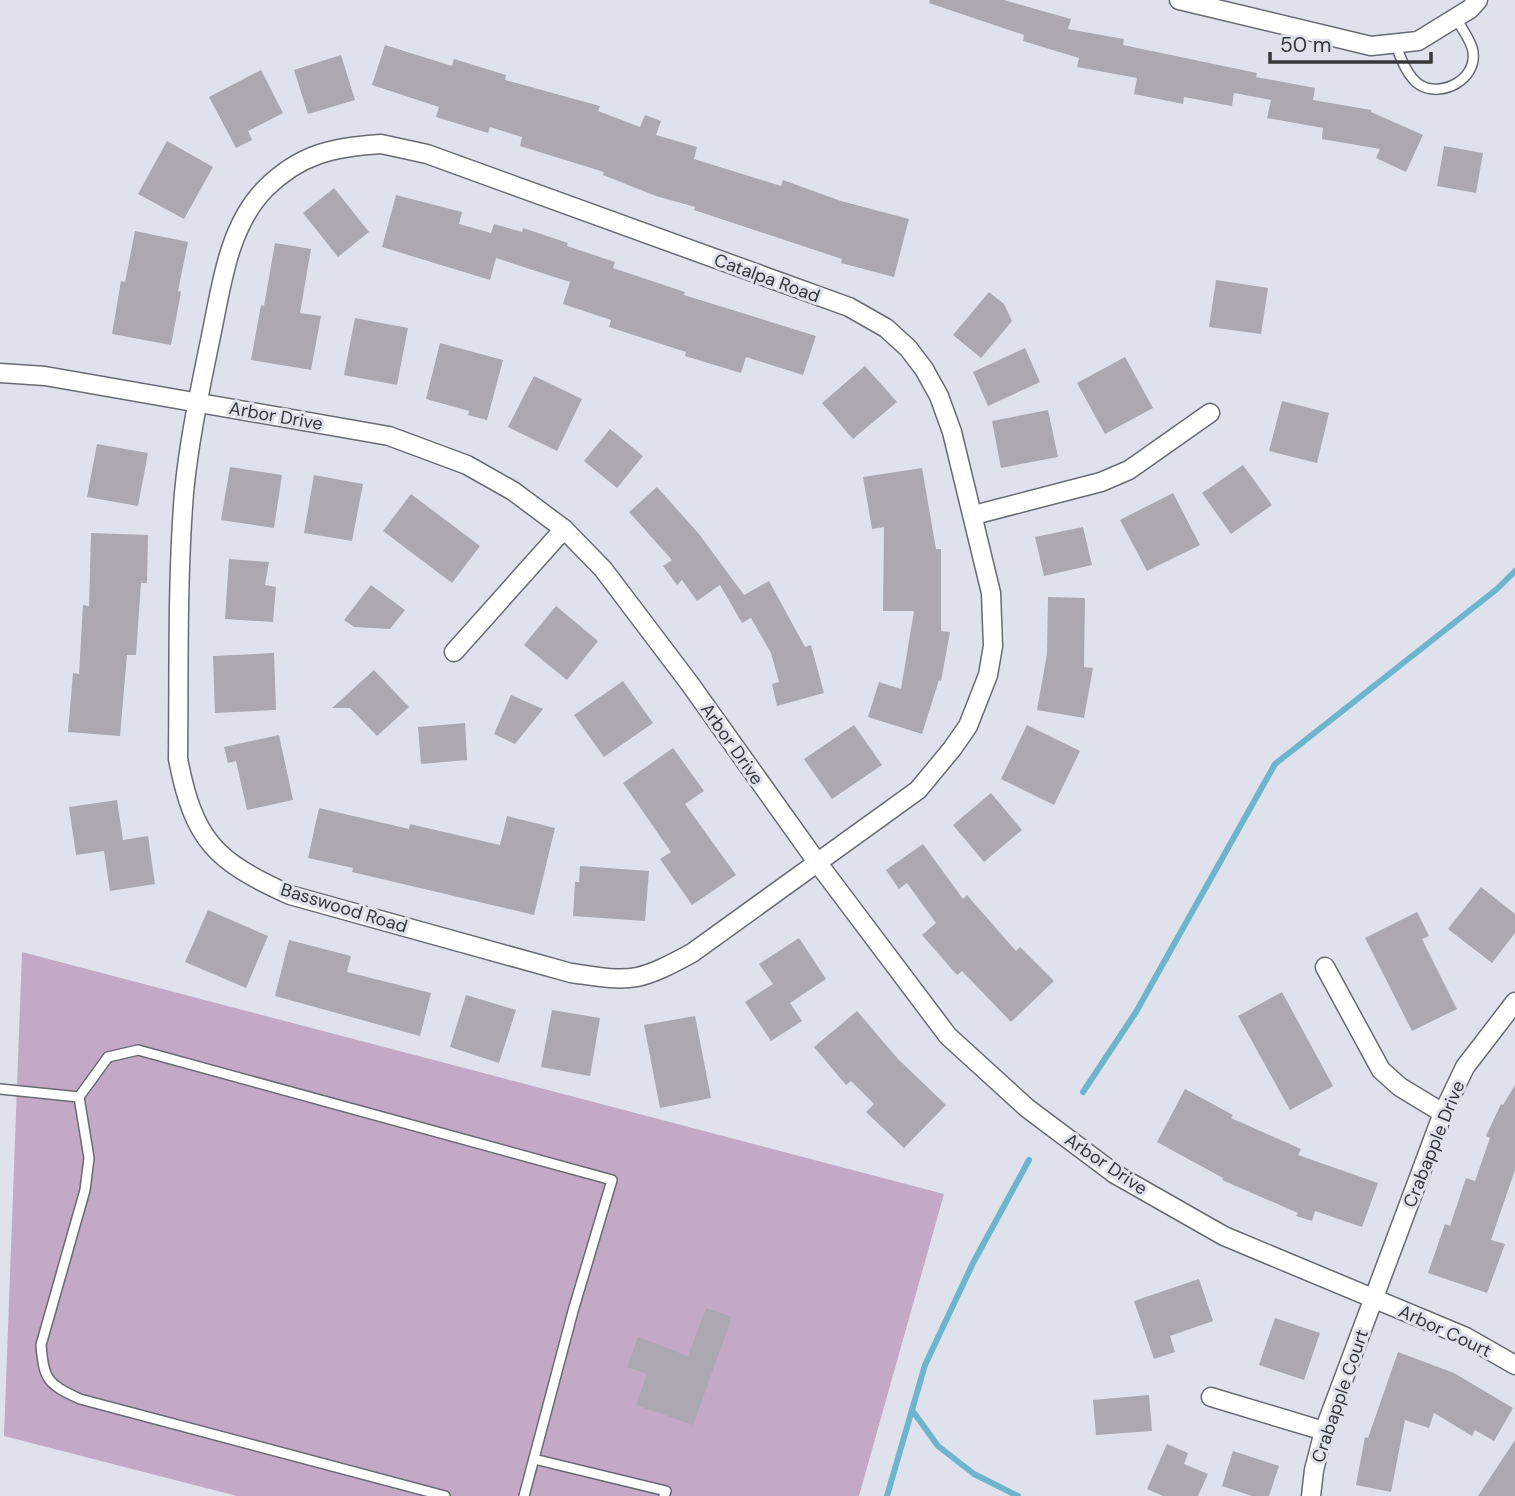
<svg xmlns="http://www.w3.org/2000/svg" width="1515" height="1496" font-family="'DM Sans',sans-serif">
<rect width="100%" height="100%" fill="#dfe2ec"/>
<path fill="#c3a9c5" d="M22 952 944 1194 859 1496H237L4 1436Z"/>
<g fill="none" stroke-linecap="round" stroke-linejoin="round">
<g stroke="#6eb4cd" stroke-width="6">
<path d="M1083 1092 1136 1012 1275 764 1497 589 1515 571"/>
<path d="M912 1410 938 1446 974 1474 1018 1496"/>
<path d="M887 1496 925 1365 973 1263 1029 1160"/>
</g>
</g>
<g fill="#aba8b2">
<path d="M930 0H1004L1071 19 1068 29 1124 39 1123 45 1257 73 1256 77 1315 88 1313 100 1371 110V112L1423 135 1406 172 1376 158 1380 149 1322 139 1323 128 1267 118 1271 100 1234 93 1232 106 1184 97 1183 104 1134 94 1137 78 1077 67 1079 58 1023 41 1024 35 929 3Z"/>
<path d="M385 45 452 66 454 59 506 75 505 80 600 106 598 111 640 127 645 115 661 121 656 135 697 147 694 159 781 186 783 180 841 201 909 219 894 277 841 263 842 259 694 210 695 207 656 196 603 175 604 172 520 146 522 137 490 127 488 133 436 117 439 107 372 85Z"/>
<path d="M341 55 355 100 308 114 294 70Z"/>
<path d="M261 70 283 113 248 131 252 140 236 148 209 97Z"/>
<path d="M167 141 213 167 184 219 138 194Z"/>
<path d="M1444 146 1483 153 1476 193 1437 186Z"/>
<path d="M334 188 369 232 338 257 303 213Z"/>
<path d="M396 195 462 212 459 224 491 233 494 224 522 232 523 228 568 243 567 246 615 262 613 268 685 292 684 295 816 336 803 375 746 357 741 373 685 356 686 352 609 327 611 320 563 304 570 282 496 258 490 280 382 247Z"/>
<path d="M135 231 188 242 178 291 181 292 171 345 112 334 121 281 125 282Z"/>
<path d="M275 243 311 249 300 313 321 316 311 370 251 360 261 305 264 306Z"/>
<path d="M1216 280 1268 288 1261 334 1209 327Z"/>
<path d="M989 292 1004 304 1012 321 981 358 953 335Z"/>
<path d="M355 318 408 328 397 385 344 375Z"/>
<path d="M440 343 503 360 487 420 468 415 469 411 426 399Z"/>
<path d="M1025 348 1040 382 988 406 973 372Z"/>
<path d="M1125 357 1153 408 1105 434 1077 383Z"/>
<path d="M865 366 897 402 853 439 822 403Z"/>
<path d="M534 376 582 399 557 451 508 427Z"/>
<path d="M1282 401 1329 413 1317 463 1269 451Z"/>
<path d="M1048 410 1058 457 1001 468 992 421Z"/>
<path d="M610 429 643 456 617 488 584 461Z"/>
<path d="M97 444 148 453 138 506 87 497Z"/>
<path d="M1243 465 1272 505 1231 534 1202 493Z"/>
<path d="M230 467 282 475 274 528 221 520Z"/>
<path d="M922 468 936 549H941V631L950 632 941 681 939 680 922 734 868 717 879 682 901 689 914 611H883L884 527 872 529 863 477Z"/>
<path d="M314 475 363 484 352 541 304 533Z"/>
<path d="M657 487 699 534 744 595 769 581 805 647 811 645 824 693 777 706 772 684 779 682 771 653 751 618 742 623 720 585 697 601 682 580 677 585 663 566 672 560 629 512Z"/>
<path d="M1173 493 1200 545 1147 571 1120 520Z"/>
<path d="M411 494 480 546 452 583 383 531Z"/>
<path d="M1083 527 1092 565 1044 576 1035 537Z"/>
<path d="M91 533 148 535 147 583H141L136 655H127L120 736 68 732 73 673 79 674 83 605 89 606Z"/>
<path d="M229 559 269 562 265 585 276 587 273 622 225 619Z"/>
<path d="M371 585 405 610 390 629 354 627 344 620Z"/>
<path d="M1048 597 1085 598 1084 667 1093 668 1084 718 1037 710 1047 654Z"/>
<path d="M556 606 598 641 567 680 524 645Z"/>
<path d="M274 653 276 710 215 713 213 656Z"/>
<path d="M374 670 409 707 377 736 350 708H332Z"/>
<path d="M623 681 653 723 604 757 574 715Z"/>
<path d="M511 695 543 709 515 744 494 734Z"/>
<path d="M465 723 467 760 421 764 418 727Z"/>
<path d="M854 725 882 765 832 799 804 759Z"/>
<path d="M1027 725 1080 751 1054 805 1001 779Z"/>
<path d="M279 735 293 800 247 810 236 761 228 763 224 747Z"/>
<path d="M673 748 704 791 685 804 736 875 692 905 660 859 671 852 623 783Z"/>
<path d="M991 793 1022 830 984 862 953 825Z"/>
<path d="M117 800 123 840 148 836 155 884 110 891 104 851 76 855 69 807Z"/>
<path d="M319 808 409 829 410 824 500 845 507 816 555 828 534 915 352 872 353 868 308 858Z"/>
<path d="M923 844 963 899 967 895 1016 951 1020 947 1054 981 1011 1022 962 971 957 975 922 935 936 923 907 883 899 889 886 870Z"/>
<path d="M580 866 649 871 645 921 573 916 575 882H579Z"/>
<path d="M1481 887 1515 914V933L1492 963 1448 929Z"/>
<path d="M208 910 268 936 246 988 185 962Z"/>
<path d="M1417 912 1429 936 1422 939 1457 1009 1412 1031 1365 938Z"/>
<path d="M799 938 826 979 790 1003 802 1021 771 1041 745 1002 773 984 759 964Z"/>
<path d="M289 940 351 956 347 972 431 993 420 1036 275 996Z"/>
<path d="M1282 992 1333 1086 1290 1110 1238 1016Z"/>
<path d="M466 995 516 1010 499 1063 450 1047Z"/>
<path d="M552 1010 600 1018 590 1076 541 1067Z"/>
<path d="M857 1011 898 1059 946 1105 904 1148 866 1112 874 1104 851 1081 846 1085 814 1047Z"/>
<path d="M695 1016 711 1098 660 1108 644 1025Z"/>
<path d="M1515 1085V1170L1491 1240 1505 1244 1487 1293 1428 1273 1445 1224 1450 1226 1466 1178 1475 1181 1490 1138 1486 1136 1501 1104 1503 1105Z"/>
<path d="M1185 1089 1233 1115 1231 1118 1301 1149 1298 1155 1378 1183 1362 1227 1315 1211 1312 1221 1296 1216 1298 1213 1222 1180 1223 1178 1157 1142Z"/>
<path d="M1199 1279 1213 1321 1170 1336 1175 1352 1154 1359 1134 1301Z"/>
<path d="M706 1308 732 1317 693 1425 636 1405 647 1374 627 1367 638 1337 688 1356Z"/>
<path d="M1275 1318 1320 1333 1304 1380 1259 1365Z"/>
<path d="M1398 1352 1454 1373 1513 1408 1494 1441 1475 1430 1472 1436 1434 1413 1429 1428 1405 1420 1391 1492 1356 1485 1365 1437 1368 1438Z"/>
<path d="M1149 1395 1152 1431 1096 1435 1093 1400Z"/>
<path d="M1515 1440V1496H1478Z"/>
<path d="M1167 1444 1188 1453 1184 1464 1208 1474 1198 1496H1163L1147 1489Z"/>
<path d="M1233 1451 1279 1466 1269 1496H1252L1222 1486Z"/>
</g>
<g fill="none" stroke-linecap="round" stroke-linejoin="round">
<g stroke="#686b74" stroke-width="12">
<g id="service">
<path d="M1395 43C1400 56 1407 77 1420 85 1442 98 1477 79 1473 52 1472 41 1461 28 1456 18"/>
<path d="M0 1089 79 1097 108 1057 138 1050 612 1180 573 1311 524 1496"/>
<path d="M79 1097 89 1158 85 1190 41 1345C44 1381 48 1384 80 1399L445 1496"/>
<path d="M534 1459 666 1491 664 1496"/>
</g>
</g>
<g stroke="#686b74" stroke-width="21">
<g id="minor">
<path d="M1179 0 1371 46 1418 41 1470 9 1478 0"/>
<path d="M381 144 427 154 849 307 886 328 908 348 924 369 939 396 952 432 991 593 993 646 988 675 968 726 952 749 918 790 692 953C675 962 656 973 637 977 616 981 593 976 571 973L290 895C215 861 194 841 178 759 179 671 177 581 184 493 189 439 201 385 212 331 222 282 229 226 265 189 300 154 333 147 381 144Z"/>
<path d="M0 373 45 376 389 436 467 465 513 491 564 529 603 569 690 684 817 862 948 1036 1027 1108 1115 1174 1224 1236 1466 1337 1515 1365"/>
<path d="M974 515 1101 482 1129 470 1210 413"/>
<path d="M454 652 564 529"/>
<path d="M1325 967 1381 1070 1400 1087 1443 1113"/>
<path d="M1211 1397 1324 1431"/>
<path d="M1311 1496 1314 1470 1324 1431 1443 1113 1465 1067 1515 1002"/>
</g>
</g>
<use href="#service" stroke="#fff" stroke-width="9"/>
<use href="#minor" stroke="#fff" stroke-width="18"/>
</g>
<g text-anchor="middle" stroke-width="6" stroke-linejoin="round" paint-order="stroke">
<g font-size="18" fill="#36373b" stroke="#dfe2ec">
<text transform="translate(767 278) rotate(20)" y="6">Catalpa Road</text>
<text transform="translate(276 416) rotate(10)" y="6">Arbor Drive</text>
<text transform="translate(732 744) rotate(55)" y="6">Arbor Drive</text>
<text transform="translate(344 908) rotate(17)" y="6">Basswood Road</text>
<text transform="translate(1434 1144) rotate(-68)" y="6">Crabapple Drive</text>
<text transform="translate(1106 1164) rotate(34)" y="6">Arbor Drive</text>
<text transform="translate(1445 1331) rotate(25)" y="6">Arbor Court</text>
<text transform="translate(1340 1396) rotate(-71)" y="6">Crabapple Court</text>
</g>
</g>
<path d="M1270 52v10h161v-10" fill="none" stroke="#36373b" stroke-width="3.5"/>
<text x="1280" y="52" font-size="21" fill="#36373b" stroke="#dfe2ec" stroke-width="5" paint-order="stroke">50 m</text>
</svg>
